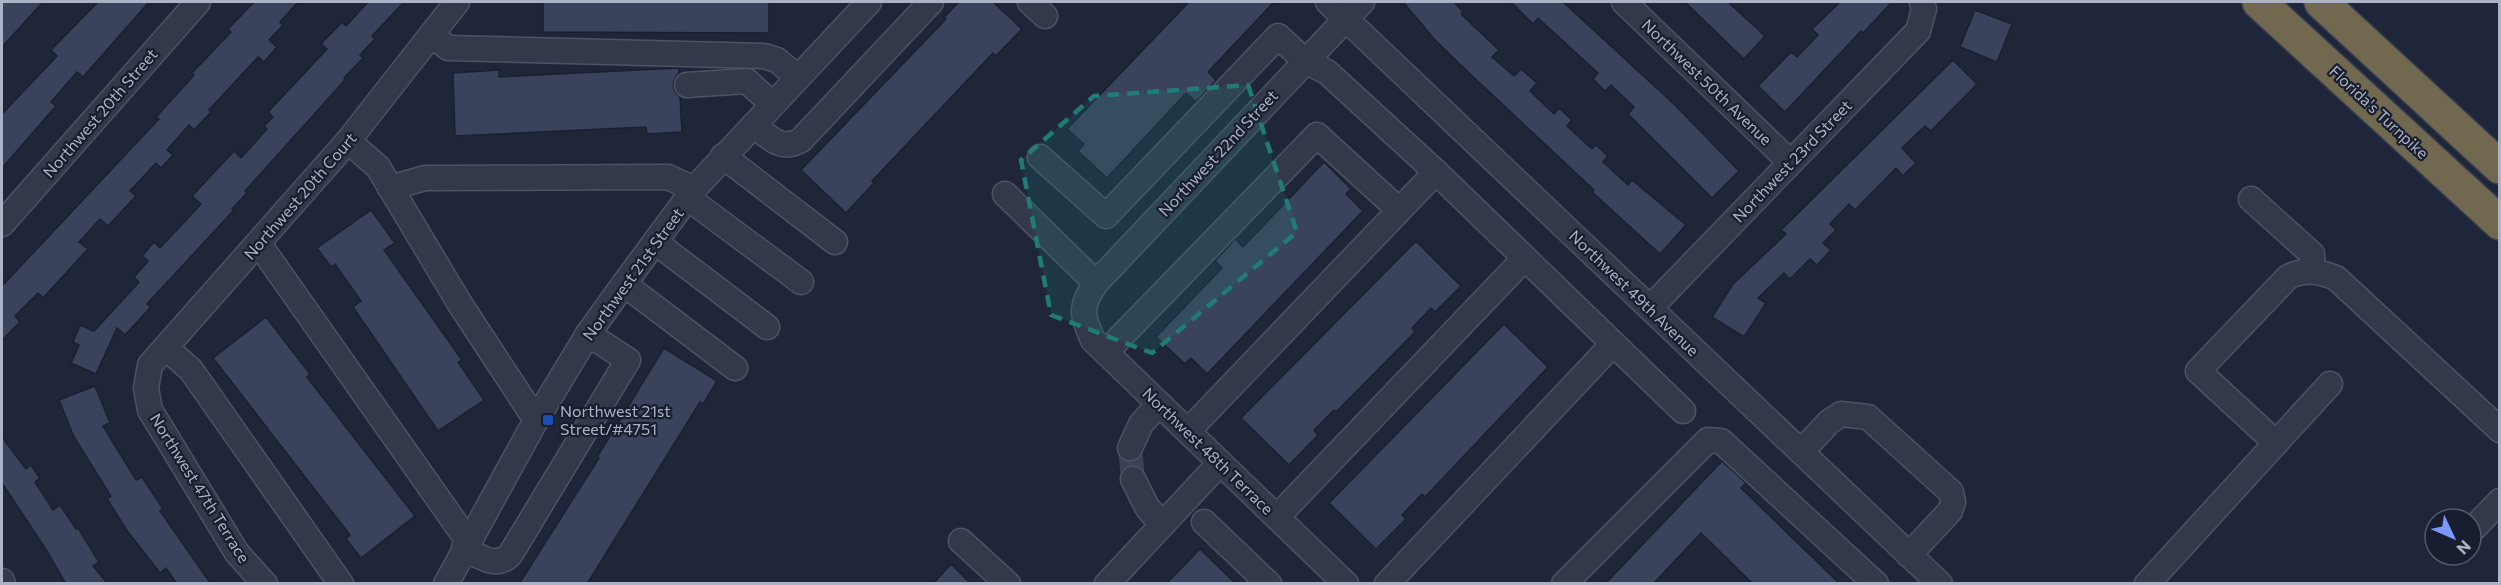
<svg xmlns="http://www.w3.org/2000/svg" width="2501" height="585" font-family="Commissioner,sans-serif">
<rect width="100%" height="100%" fill="#1f263a"/>
<g fill="#3a435b" stroke="#1a2031" stroke-width="1.5">
<path d="M2 2H43L2 47Z"/>
<path d="M98 2H149L83 77 77 72 51 102 56 106 2 168V114L57 56 51 50Z"/>
<path d="M254 2H298L280 22 283 25 269 40 277 47 264 62 258 57 209 110 211 112 194 130 189 125 167 150 173 155 161 168 156 163 130 191 136 196 108 226 100 219 79 242 88 249 43 298 38 293 15 316 20 322 2 340V286L159 119 156 117 194 75 192 73 231 32 228 29Z"/>
<path d="M368 2H404L372 36 375 39 360 55 363 58 344 78 345 80 245 191 247 193 232 209 234 210 147 304 151 307 125 335 117 328 96 374 71 363 79 345 73 342 80 325 94 331 139 282 134 277 148 261 142 256 154 242 160 248 201 204 192 196 234 151 241 158 267 129 264 126 273 117 268 112 327 49 321 44 342 22 346 26Z"/>
<path d="M543 2H769V33L543 32Z"/>
<path d="M959 2H993L1022 29 996 56 993 53 872 181 874 183 846 213 801 170 946 19 944 17Z"/>
<path d="M1189 2H1274L1208 72 1216 80 1196 102 1186 93 1107 178 1078 151 1084 144 1067 129Z"/>
<path d="M1403 2H1454L1463 12 1461 14 1499 50 1492 57 1514 76 1521 69 1537 83 1530 91 1554 114 1559 108 1572 120 1567 126 1592 149 1596 145 1608 156 1603 162 1628 185 1632 180 1686 225 1660 254 1592 192 1594 190 1468 72 1435 40Z"/>
<path d="M1511 2H1563L1675 105 1739 171 1712 198 1628 114 1634 107 1611 85 1605 91 1593 79 1598 73 1538 18 1533 24Z"/>
<path d="M1685 2H1728L1765 36 1744 59Z"/>
<path d="M1840 2H1892L1863 33 1861 31 1785 112 1758 86 1791 52 1797 57 1818 35 1812 29Z"/>
<path d="M1975 10 2012 24 1997 62 1960 47Z"/>
<path d="M1953 60 1977 84 1931 131 1925 126 1902 148 1916 163 1903 176 1896 168 1855 210 1849 204 1830 224 1836 230 1823 243 1831 250 1817 265 1810 259 1790 279 1784 273 1758 298 1766 303 1744 337 1712 317 1733 284 1786 234 1781 230Z"/>
<path d="M679 68V73L675 78 673 85 675 92 680 97 682 132 647 134 646 127 455 136 453 73 499 70V77Z"/>
<path d="M1324 162 1351 189 1346 194 1363 211 1207 374 1191 358 1185 364 1156 337 1222 268 1215 261 1235 239 1243 247Z"/>
<path d="M371 210 395 243 384 250 462 360 458 362 484 400 438 431 353 307 361 301 335 264 331 267 317 248Z"/>
<path d="M1416 241 1461 286 1435 312 1431 308 1412 328 1415 332 1336 412 1334 410 1314 430 1318 435 1289 465 1241 418Z"/>
<path d="M266 317 310 374 307 377 415 516 361 558 346 539 350 535 213 358Z"/>
<path d="M1504 324 1548 367 1425 497 1422 494 1402 515 1406 519 1376 549 1329 503Z"/>
<path d="M664 348 717 381 703 404 700 402 587 584H519L599 458 597 457Z"/>
<path d="M95 386 110 423 103 426 136 480 142 477 163 509 160 511 211 584H177L166 568 160 573 128 532 107 499 111 496 74 437 59 400Z"/>
<path d="M2 437 26 469 31 465 40 478 35 482 53 510 60 505 76 529 78 528 99 562 93 566 108 584H66L45 548 2 483Z"/>
<path d="M1722 461 1746 483 1741 488 1840 584H1753L1701 533 1653 584H1605Z"/>
<path d="M1200 549 1236 584H1166Z"/>
<path d="M951 564 971 584H933Z"/>
</g>
<g fill="none" stroke-linecap="round" stroke-linejoin="round">
<path stroke="#3b4256" stroke-width="24" stroke-dasharray="24 12" stroke-linecap="butt" d="M1130 448 1133 479"/>
<g stroke="#4d5365" stroke-width="27">
<g id="minor">
<path d="M1030 2 1045 16"/>
<path d="M1328 2 1940 584"/>
<path d="M1624 2 1790 162"/>
<path d="M432 35 448 48 764 56 777 60 797 77"/>
<path d="M687 85 747 81 772 104"/>
<path d="M754 125C769 137 781 152 801 140L931 2"/>
<path d="M348 141 378 167 460 304 536 420"/>
<path d="M723 156 835 242"/>
<path d="M1040 157 1106 216 1278 36 1305 61 1327 72 1436 172 1683 411"/>
<path d="M390 188 425 178 668 177 694 189"/>
<path d="M1005 194 1096 283"/>
<path d="M688 198 801 282"/>
<path d="M2251 199 2312 254 2313 271"/>
<path d="M2 224 198 2"/>
<path d="M655 242 767 327"/>
<path d="M259 244 468 541"/>
<path d="M624 284 735 368"/>
<path d="M1650 308 1918 31 1924 9 1922 2"/>
<path d="M166 348 191 370 341 584"/>
<path d="M1106 352 1317 135 1399 210"/>
<path d="M2330 384 2276 443 2198 371 2288 277C2304 269 2319 271 2336 278L2500 430"/>
<path d="M1188 431 1436 172"/>
<path d="M1130 448 1141 424 1159 404"/>
<path d="M1801 452 1829 422 1841 414 1868 417 1951 492 1953 502 1950 511 1909 555"/>
<path d="M1133 479 1147 507 1162 525"/>
<path d="M1277 517 1525 258"/>
<path d="M1204 522 1269 584"/>
<path d="M2471 531 2500 501"/>
<path d="M961 541 1008 584"/>
<path d="M464 548C479 556 496 569 510 555L628 360 588 334"/>
<path d="M2 581 3 584"/>
<path d="M265 584 237 553 150 410 146 388 150 365 348 141 457 2"/>
<path d="M446 584 536 420 588 334 624 284 694 189 869 2"/>
<path d="M1107 584 1220 463"/>
<path d="M1346 584 1093 340C1081 315 1080 306 1096 283L1362 2"/>
<path d="M1387 584 1613 344"/>
<path d="M1564 584 1708 440 1721 441 1876 584"/>
<path d="M2147 584 2276 443"/>
</g>
</g>
<g stroke="#3a4052" stroke-width="36">
<g id="highway">
<path d="M2259 2 2500 223"/>
<path d="M2321 2 2500 167"/>
</g>
</g>
<use href="#minor" stroke="#33394a" stroke-width="24"/>
<use href="#highway" stroke="#71694f" stroke-width="33"/>
</g>
<path fill="#1f7c77" fill-opacity="0.2" stroke="#1f7c77" stroke-width="4.5" stroke-dasharray="12 8" stroke-linejoin="round" d="M1248 85 1297 232 1152 353 1051 315 1021 160 1094 96Z"/>
<rect fill="#1a4fb4" stroke="#181e2f" stroke-width="2" x="542" y="414" width="12" height="12" rx="3"/>
<g text-anchor="middle" stroke-width="4.5" stroke-linejoin="round" paint-order="stroke">
<g font-size="16" fill="#adb3c7" stroke="#181e2f">
<text transform="translate(1707 82) rotate(44)" y="6">Northwest 50th Avenue</text>
<text transform="translate(2379 112) rotate(43)" y="6">Florida's Turnpike</text>
<text transform="translate(100 113) rotate(-49)" y="6">Northwest 20th Street</text>
<text transform="translate(1218 153) rotate(-47)" y="6">Northwest 22nd Street</text>
<text transform="translate(1792 161) rotate(-46)" y="6">Northwest 23rd Street</text>
<text transform="translate(300 196) rotate(-49)" y="6">Northwest 20th Court</text>
<text transform="translate(633 274) rotate(-54)" y="6">Northwest 21st Street</text>
<text transform="translate(1634 293) rotate(44)" y="6">Northwest 49th Avenue</text>
<text transform="translate(1208 451) rotate(44)" y="6">Northwest 48th Terrace</text>
<text transform="translate(200 488) rotate(58)" y="6">Northwest 47th Terrace</text>
</g>
<g font-size="16" fill="#adb3c7" stroke="#181e2f" text-anchor="start">
<text x="560" y="417">Northwest 21st<tspan x="560" dy="18">Street/#4751</tspan></text>
</g>
</g>
<rect width="2501" height="585" fill="none" stroke="#adb3c7" stroke-width="6"/>
<g transform="translate(2453 537) rotate(134)"><circle r="28" fill="#181e2f" stroke="#545a6c" stroke-width="1.5"/>
<path d="M0-4.5L10 22L0 15L-10 22Z" fill="#7a98ff"/>
<text y="-9" font-size="16" font-weight="bold" text-anchor="middle" fill="#adb3c7">N</text>
</g>
</svg>
